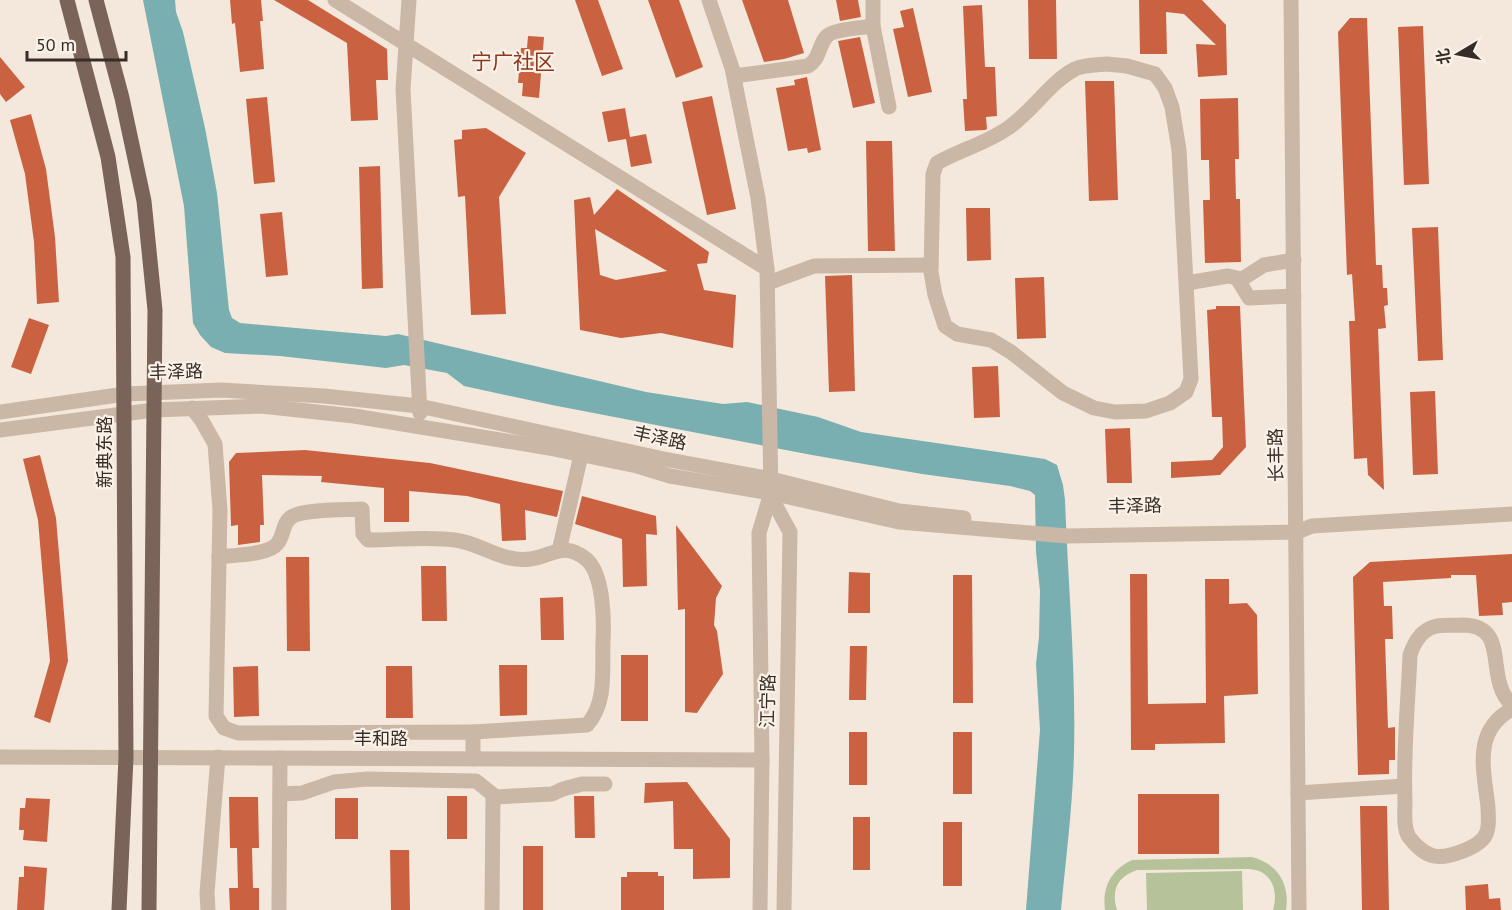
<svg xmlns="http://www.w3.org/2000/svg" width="1512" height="910" font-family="'PT Sans','Noto Sans SC',sans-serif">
<rect width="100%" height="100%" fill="#f3e8db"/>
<g fill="#b5c29a">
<path d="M1252 857C1278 864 1290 884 1286 910H1273C1279 890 1271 870 1249 869L1137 870C1117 877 1111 890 1117 910H1105C1102 887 1111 870 1132 860Z"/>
<path d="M1242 871 1243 910H1147L1146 873Z"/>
</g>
<path fill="#79afb1" d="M143 0H175L176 12 183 32 205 128 217 193 229 310 232 318 240 323 386 336 398 334 646 392 723 404 747 402 818 417 861 432 1045 459 1057 465 1063 485 1065 500C1068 584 1076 667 1074 751 1073 804 1066 857 1061 910H1026L1040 730 1036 664 1039 637 1040 591 1036 552 1035 495 1030 491 1010 486 922 474 812 455 552 405 464 386 447 373 404 365 386 368 280 356 225 353 211 347 200 335 193 323 184 206Z"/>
<g fill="#ca6242" fill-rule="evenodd">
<path d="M230 0H261L263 21H260L264 69 240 72 235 23 232 24Z"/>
<path d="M274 0H308L387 49 388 80H376L378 120 351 121 347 43Z"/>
<path d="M575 0H598L623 69 602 76Z"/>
<path d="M648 0H679L703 67 676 78Z"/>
<path d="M742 0H788L804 53 784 59 764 62Z"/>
<path d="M836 0H858L861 17 840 21Z"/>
<path d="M1028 0H1056L1057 59H1029Z"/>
<path d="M1139 0H1202L1226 25 1227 75 1198 77 1196 44 1216 45 1184 14 1166 12 1167 54H1140Z"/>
<path d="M982 5 985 67H995L997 116 986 117 987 129 985 130 965 131 963 99H967L963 6Z"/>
<path d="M913 8 932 92 908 97 893 29 904 27 900 11Z"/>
<path d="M1350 18H1367L1376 265H1382L1383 288H1387L1388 305 1384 306 1386 328 1378 329 1384 490 1368 475 1367 458 1354 459 1349 321H1355L1352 274 1347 275 1338 32Z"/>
<path d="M1423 26 1429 184 1404 185 1398 27Z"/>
<path d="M528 36 544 37 539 98 522 96 523 83H518L521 48H527Z"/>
<path d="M860 37 875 103 853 108 838 41Z"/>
<path d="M0 57 25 87 6 102 0 94Z"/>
<path d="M807 77 821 150 808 153 807 148 788 151 776 88 795 85 794 80Z"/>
<path d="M1085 81H1114L1118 200 1089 201Z"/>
<path d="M712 96 736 209 707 215 682 102Z"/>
<path d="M267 97 275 182 254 184 246 99Z"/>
<path d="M1238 98 1239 159H1235L1236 199H1240L1241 262 1205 263 1203 200H1210L1209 160H1201L1200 99Z"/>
<path d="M625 108 630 137 646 134 652 163 631 167 626 139 608 142 602 112Z"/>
<path d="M31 114 46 169 55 237 59 302 37 304 34 242 25 174 10 120Z"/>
<path d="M486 128 526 153 499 197 506 314 471 315 465 196 458 197 454 140 462 139V130Z"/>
<path d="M866 141H892L895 251H868Z"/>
<path d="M380 166 383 288 362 289 359 167Z"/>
<path d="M617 189 709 252 707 263 697 264 704 290 736 295 733 348 661 333 621 338 580 330 574 200 590 197 594 215ZM595 229 667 271 616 280 600 275Z"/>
<path d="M966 208H990L991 260 967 261Z"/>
<path d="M282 212 288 275 266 277 260 214Z"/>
<path d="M1438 227 1443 360 1418 361 1412 228Z"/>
<path d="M852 275 855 391 829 392 825 276Z"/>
<path d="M1044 277 1046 338 1017 339 1015 278Z"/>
<path d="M1216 306H1240L1246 447 1220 475 1171 478V462L1212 460 1223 447 1222 417H1212L1207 310 1216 309Z"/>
<path d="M29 318 49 325 31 374 11 367Z"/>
<path d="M998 366 1000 417 974 418 972 367Z"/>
<path d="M1435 391 1438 474 1413 475 1410 392Z"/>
<path d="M1130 428 1132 483H1107L1105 429Z"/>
<path d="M305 450 430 463 563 491 557 517 525 510 526 540 502 541 500 504 467 496 409 491V522H384V488L321 482 322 476 262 475 264 525H260V542L238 545V525L231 526 229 462 236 453Z"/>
<path d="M40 455 56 518 68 661 50 723 34 717 50 661 38 520 23 459Z"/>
<path d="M582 496 656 516 657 535 646 534 647 586 623 587 622 539 575 524Z"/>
<path d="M676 525 722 586 716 598 714 625 717 631 723 674 697 713 685 712V609L678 610Z"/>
<path d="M1512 554V602L1502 603 1503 615 1479 616 1476 575H1451V578L1383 582 1384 606H1392L1393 639H1385L1388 728 1395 727V760H1389V774L1358 775 1353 577 1370 562Z"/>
<path d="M286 557H309L310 651H287Z"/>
<path d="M421 566H446L447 621H422Z"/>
<path d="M849 572 870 573V613H848Z"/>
<path d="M1130 574H1147L1148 704 1206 703 1205 579H1229V604L1247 603 1257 615 1258 694 1224 696 1225 743 1155 744V750H1131Z"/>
<path d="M953 575H972L973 703H953Z"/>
<path d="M563 597 564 640H541L540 598Z"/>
<path d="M850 646H867L866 700H849Z"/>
<rect x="621" y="655" width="27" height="66"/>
<path d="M499 665H527V715L500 716Z"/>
<path d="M258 666 259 716 234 717 233 667Z"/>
<path d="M386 666H412L413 718H386Z"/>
<rect x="849" y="732" width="18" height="53"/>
<rect x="953" y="732" width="19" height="62"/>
<path d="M687 782 730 839V878L693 879V849H674L673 801 644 803 645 783Z"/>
<rect x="1138" y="794" width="81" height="60"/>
<rect x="447" y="796" width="20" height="43"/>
<path d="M574 796H594L595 838H575Z"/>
<path d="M229 797H258L259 848H252L253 888H259V910H230L229 888H238L237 848H230Z"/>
<path d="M26 798 50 799 47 842 23 840 24 830H19L20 808H25Z"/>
<rect x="335" y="798" width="23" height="41"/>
<path d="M1360 806H1387L1389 910H1362Z"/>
<rect x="853" y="817" width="17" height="53"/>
<rect x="943" y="822" width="19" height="64"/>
<rect x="523" y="846" width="20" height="64"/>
<path d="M390 850H409L410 910H391Z"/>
<path d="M24 866 47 868 44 910H17L19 877H24Z"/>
<path d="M627 872H658V876H664V910H621V877H627Z"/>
<path d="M1488 884 1489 899 1500 898 1501 910H1466L1465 886Z"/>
</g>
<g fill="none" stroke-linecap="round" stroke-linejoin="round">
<g stroke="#cbb7a6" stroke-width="15">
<path d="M335 0 767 269"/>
<path d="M409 0 403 89 420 413"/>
<path d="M709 0 732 68 758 198 767 269 771 493 759 533 762 760 760 910"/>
<path d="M873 0V26L889 107"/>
<path d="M1291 0 1299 910"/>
<path d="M1107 64 1127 66 1155 74 1165 88 1172 107 1179 150 1191 379 1186 392 1170 403 1146 411 1115 412 1094 408 1063 393 1011 352 991 340 957 334 945 326 935 295 931 272 933 174 937 163C960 150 987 143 1008 128 1032 112 1050 82 1075 69 1084 65 1097 65 1107 64Z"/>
<path d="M734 76 808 66C821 57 817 49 826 37 832 29 862 28 873 26"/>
<path d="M1239 281 1264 265 1294 260"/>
<path d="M768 283 814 266 931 265"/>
<path d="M1187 283 1228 276 1237 278 1249 298 1294 296"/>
<path d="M192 408 202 421 215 444 220 510 216 716 224 728 238 733 473 732V759"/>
<path d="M0 412 125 394 221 390 324 396 419 406 664 459 771 479 899 511 964 518"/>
<path d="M0 430 154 410 261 406 354 416 549 448 637 466 670 476 771 493 899 522 1067 536 1297 532 1312 526 1512 514"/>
<path d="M771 497 790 532 784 910"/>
<path d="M559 551 581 455"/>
<path d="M219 557C234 555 268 555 277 544 285 535 281 523 293 516 306 509 346 510 362 509L363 534 368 540C396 540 428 536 455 540 481 543 502 563 530 559 553 556 563 541 586 559 604 574 604 621 603 642 602 670 607 703 587 725L473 732"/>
<path d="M1512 705C1483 678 1512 625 1462 625 1453 626 1442 624 1433 627 1421 631 1414 643 1410 655 1408 703 1403 752 1405 801 1405 812 1403 828 1409 837 1414 844 1424 854 1434 856 1447 859 1481 847 1486 834 1490 826 1488 816 1488 807 1484 770 1472 731 1512 709"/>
<path d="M0 757 762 760"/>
<path d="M1298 793 1404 786"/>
<path d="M280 794 302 793 334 782 367 779 476 781 496 797 552 794 563 789 582 784H605"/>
<path d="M208 910 207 893 218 757"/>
<path d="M279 910 280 758"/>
<path d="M492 910 493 795"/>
</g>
<g stroke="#7a6358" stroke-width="15">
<path d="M67 0 108 157 123 257 126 757 119 910"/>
<path d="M96 0 122 98 144 201 155 310 149 910"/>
</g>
</g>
<g text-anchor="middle" stroke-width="4.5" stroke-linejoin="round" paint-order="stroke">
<g font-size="18" fill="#372c28" stroke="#faf2e8">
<text transform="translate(176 372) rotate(-2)" y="6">丰泽路</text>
<text transform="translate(660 438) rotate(12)" y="6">丰泽路</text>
<text transform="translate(105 452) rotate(-90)" y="6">新典东路</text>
<text transform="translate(1276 455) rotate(-91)" y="6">长丰路</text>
<text transform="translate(1135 506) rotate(-1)" y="6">丰泽路</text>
<text transform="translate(768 701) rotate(-89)" y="6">江宁路</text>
<text x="381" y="745">丰和路</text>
</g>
<g font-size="21" fill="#8a371d" stroke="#faf2e8">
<text x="513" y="69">宁广社区</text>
</g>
</g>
<g transform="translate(1458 54) rotate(260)" stroke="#faf2e8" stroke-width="4.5" paint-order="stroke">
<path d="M0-4.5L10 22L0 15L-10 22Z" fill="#372c28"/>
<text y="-9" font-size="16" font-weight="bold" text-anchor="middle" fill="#372c28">北</text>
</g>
<path d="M27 51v9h99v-9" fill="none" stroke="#372c28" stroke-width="3"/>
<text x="36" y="51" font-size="18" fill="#372c28" stroke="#faf2e8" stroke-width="4.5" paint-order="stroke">50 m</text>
</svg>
